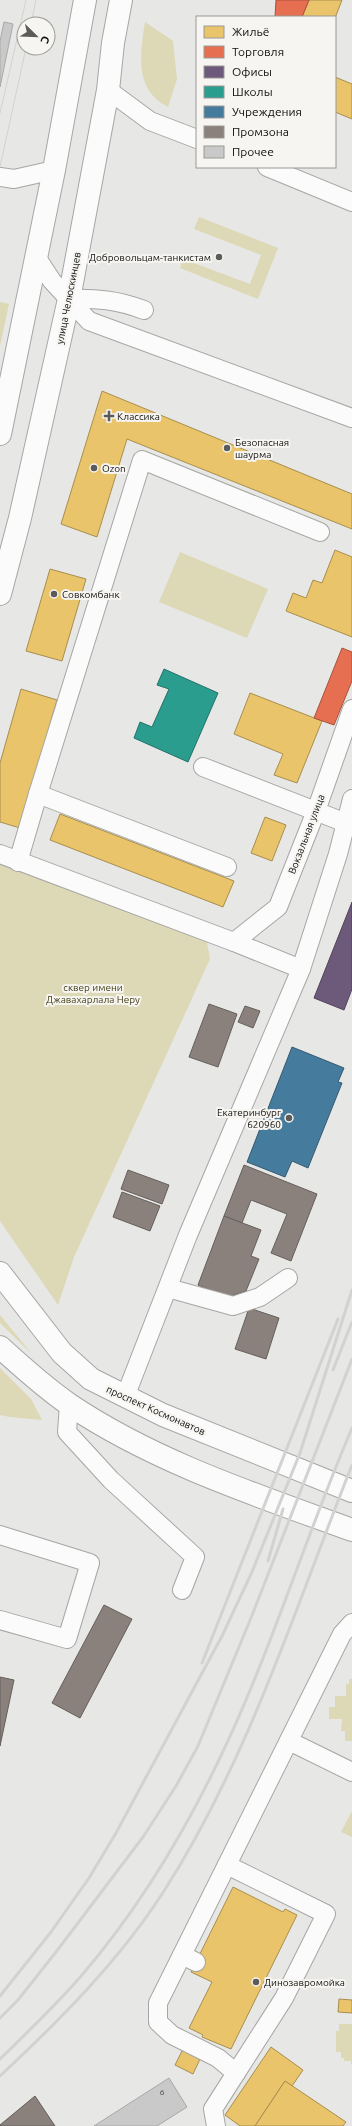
<svg xmlns="http://www.w3.org/2000/svg" width="352" height="2126" font-family="Ubuntu,sans-serif">
<rect width="100%" height="100%" fill="#e7e7e5"/>
<g fill="#ddd8b6">
<path d="M145 22 173 41 177 79 168 107C134 90 140 54 145 22Z"/>
<path d="M199 217 278 248 258 299 180 268 183 259 250 284 261 255 194 229Z"/>
<path d="M0 302 9 304 0 346Z"/>
<path d="M180 552 268 589 247 638 159 602Z"/>
<path d="M0 858 206 937 210 959 74 1257 58 1305 0 1221Z"/>
<path d="M0 1315 32 1354 0 1323Z"/>
<path d="M0 1368 31 1399 42 1420 10 1417 0 1415Z"/>
<path d="M349 1679H352V1741H345V1731H341L342 1719H329V1707H335V1696H346V1684H349Z"/>
<path d="M352 1811V1837L341 1832Z"/>
<path d="M352 2020V2064H351V2061H344V2058H341V2052H336V2031H339V2024H352Z"/>
</g>
<g fill="#e9c46a" stroke="#a88e4e">
<path d="M309 0H342L335 18 302 17Z"/>
<path d="M335 77 352 84V119L335 112Z"/>
<path d="M102 391 352 494V529L127 439 97 537 61 524Z"/>
<path d="M335 550 352 557V637L286 611 293 593 306 598 313 580 322 583Z"/>
<path d="M50 569 86 579 62 661 26 651Z"/>
<path d="M21 689 57 700 20 828 0 822V763Z"/>
<path d="M250 693 322 721 297 783 274 775 283 754 234 734Z"/>
<path d="M60 814 234 881 223 907 50 840Z"/>
<path d="M265 817 286 825 272 861 251 853Z"/>
<path d="M233 1887 283 1912 285 1909 297 1915 231 2049 202 2037 203 2035 189 2028 212 1982 191 1972Z"/>
<path d="M339 1999 352 2000V2013L338 2012Z"/>
<path d="M271 2047 303 2070 292 2086 285 2081 255 2126H240L225 2115Z"/>
<path d="M183 2049 201 2057 193 2074 175 2065Z"/>
<path d="M285 2081 346 2122 343 2126H255Z"/>
</g>
<g fill="#e76f51" stroke="#a6523d">
<path d="M276 0H309L302 17H275Z"/>
<path d="M342 648 352 652V681L334 725 314 718Z"/>
</g>
<path fill="#6d597a" stroke="#51435a" d="M352 902V989L344 1010 314 998Z"/>
<path fill="#2a9d8f" stroke="#227268" d="M164 669 218 693 188 762 134 738 140 722 152 727 169 689 157 685Z"/>
<path fill="#457b9d" stroke="#355b72" d="M292 1047 344 1068 338 1082 342 1083 308 1168 292 1161 285 1177 247 1162Z"/>
<g fill="#8a817c" stroke="#655f5b">
<path d="M209 1004 237 1014 218 1067 189 1057Z"/>
<path d="M245 1006 260 1011 253 1028 238 1022Z"/>
<path d="M244 1165 317 1194 291 1261 271 1253 287 1214 251 1200 242 1223 224 1216Z"/>
<path d="M128 1170 169 1185 162 1204 121 1189Z"/>
<path d="M122 1192 160 1206 150 1231 113 1217Z"/>
<path d="M224 1216 261 1230 251 1256 259 1259 246 1291 227 1297 198 1285Z"/>
<path d="M249 1308 279 1318 266 1359 235 1349Z"/>
<path d="M104 1605 132 1619 80 1718 52 1703Z"/>
<path d="M0 1677 14 1680 0 1746Z"/>
<path d="M35 2096 55 2126H0V2125Z"/>
</g>
<g fill="#cac9c9" stroke="#a9a8a8">
<path d="M4 22 13 24 0 87V41Z"/>
<path d="M169 2078 187 2107 157 2126H94Z"/>
</g>
<g fill="none" stroke-linecap="round" stroke-linejoin="round">
<g stroke="#a6a6a4" stroke-width="20">
<g id="minor">
<path d="M108 90 150 121 197 139"/>
<path d="M267 167 352 202"/>
<path d="M0 177 14 179 54 170"/>
<path d="M35 255 52 281 89 321 352 418"/>
<path d="M69 299C96 298 118 300 144 310"/>
<path d="M203 767 346 823"/>
<path d="M0 854 234 942 301 969"/>
<path d="M18 862 38 794"/>
<path d="M227 867 38 794 142 460 320 532"/>
<path d="M234 942 278 907 316 811 352 709"/>
<path d="M168 1288 233 1306 260 1297 288 1278"/>
<path d="M125 1397 188 1235 301 969 338 854 352 799"/>
<path d="M69 1404 67 1432 111 1480 195 1557 182 1590"/>
<path d="M0 1535 90 1563 67 1639 0 1620"/>
<path d="M289 1741 352 1772"/>
<path d="M227 1865 326 1914 284 1998 236 2073"/>
<path d="M182 1955 196 1962"/>
<path d="M216 2126 213 2109 236 2073 218 2058 172 2035 158 2022V2003L342 1634 352 1623"/>
</g>
</g>
<g stroke="#a6a6a4" stroke-width="24">
<g id="major">
<path d="M0 434 54 170 85 0"/>
<path d="M0 594 20 518 69 299 108 90 113 43 121 0"/>
<path d="M0 1273 62 1353 91 1379 163 1415 352 1491"/>
<path d="M0 1347C22 1367 45 1388 70 1405 155 1462 256 1495 352 1530"/>
</g>
</g>
<use href="#minor" stroke="#fbfbfb" stroke-width="18"/>
<use href="#major" stroke="#fbfbfb" stroke-width="22"/>
<g stroke="#d2d2d1" stroke-width="1">
<path d="M31 24 36 0"/>
<path d="M0 113 26 0"/>
<path d="M0 167 26 48"/>
</g>
<g stroke="#d2d2d1" stroke-width="3">
<path d="M333 1370 352 1322"/>
<path d="M268 1561 283 1509"/>
<path d="M202 1663 338 1319"/>
<path d="M0 1996 51 1932 89 1878 116 1833 222 1636 252 1572 300 1453 352 1290"/>
<path d="M0 2018 18 2000 56 1952 143 1837 176 1786 198 1746 253 1613 352 1359"/>
<path d="M0 2059C28 2032 57 2004 82 1975 141 1906 188 1827 226 1745 274 1642 307 1533 352 1428"/>
<path d="M0 2076C60 2020 119 1961 164 1891 248 1760 295 1609 352 1465"/>
</g>
</g>
<g fill="#5b5b59" stroke="#f6f5f1" stroke-width="1.5">
<circle cx="219" cy="257" r="4"/>
<path d="M107 410h4v4h4v4h-4v4h-4v-4h-4v-4h4z"/>
<circle cx="227" cy="448" r="4"/>
<circle cx="94" cy="468" r="4"/>
<circle cx="54" cy="594" r="4"/>
<circle cx="289" cy="1118" r="4"/>
<circle cx="256" cy="1982" r="4"/>
</g>
<g text-anchor="middle" stroke-width="4" stroke-linejoin="round" paint-order="stroke">
<g font-size="8" fill="#3e3e3d">
<text x="162" y="2095">6</text>
</g>
<g font-size="10" fill="#100f0e" stroke="#f6f5f1" text-anchor="start">
<text x="211" y="261" text-anchor="end">Добровольцам-танкистам</text>
<text x="117" y="420">Классика</text>
<text x="235" y="446">Безопасная<tspan x="235" dy="12">шаурма</tspan></text>
<text x="102" y="472">Ozon</text>
<text x="62" y="598">Совкомбанк</text>
<text x="281" y="1116" text-anchor="end">Екатеринбург<tspan x="281" dy="12">620960</tspan></text>
<text x="264" y="1986">Динозавромойка</text>
</g>
<g font-size="10" fill="#100f0e" stroke="#f6f5f1">
<text transform="translate(68 298) rotate(-79)" y="4">улица Челюскинцев</text>
<text transform="translate(306 834) rotate(-69)" y="4">Вокзальная улица</text>
<text transform="translate(156 1410) rotate(24)" y="4">проспект Космонавтов</text>
</g>
<g font-size="10" fill="#454018" stroke="#f6f5f1">
<text x="93" y="991">сквер имени<tspan x="93" dy="12">Джавахарлала Неру</tspan></text>
</g>
</g>
<rect x="196" y="16" width="140" height="152" fill="#f6f5f1" stroke="#9a9996"/>
<rect x="204" y="26" width="20" height="12" fill="#e9c46a" stroke="#9a9996"/>
<text x="232" y="36" font-size="12" fill="#100f0e">Жильё</text>
<rect x="204" y="46" width="20" height="12" fill="#e76f51" stroke="#9a9996"/>
<text x="232" y="56" font-size="12" fill="#100f0e">Торговля</text>
<rect x="204" y="66" width="20" height="12" fill="#6d597a" stroke="#9a9996"/>
<text x="232" y="76" font-size="12" fill="#100f0e">Офисы</text>
<rect x="204" y="86" width="20" height="12" fill="#2a9d8f" stroke="#9a9996"/>
<text x="232" y="96" font-size="12" fill="#100f0e">Школы</text>
<rect x="204" y="106" width="20" height="12" fill="#457b9d" stroke="#9a9996"/>
<text x="232" y="116" font-size="12" fill="#100f0e">Учреждения</text>
<rect x="204" y="126" width="20" height="12" fill="#8a817c" stroke="#9a9996"/>
<text x="232" y="136" font-size="12" fill="#100f0e">Промзона</text>
<rect x="204" y="146" width="20" height="12" fill="#cac9c9" stroke="#9a9996"/>
<text x="232" y="156" font-size="12" fill="#100f0e">Прочее</text>
<g transform="translate(36 36) rotate(113)"><circle r="19" fill="#f6f5f1" stroke="#9a9996"/>
<path d="M0-3L7 15L0 10L-7 15Z" fill="#5b5b59"/>
<text y="-6" font-size="11" font-weight="bold" text-anchor="middle" fill="#100f0e">С</text>
</g>
</svg>
